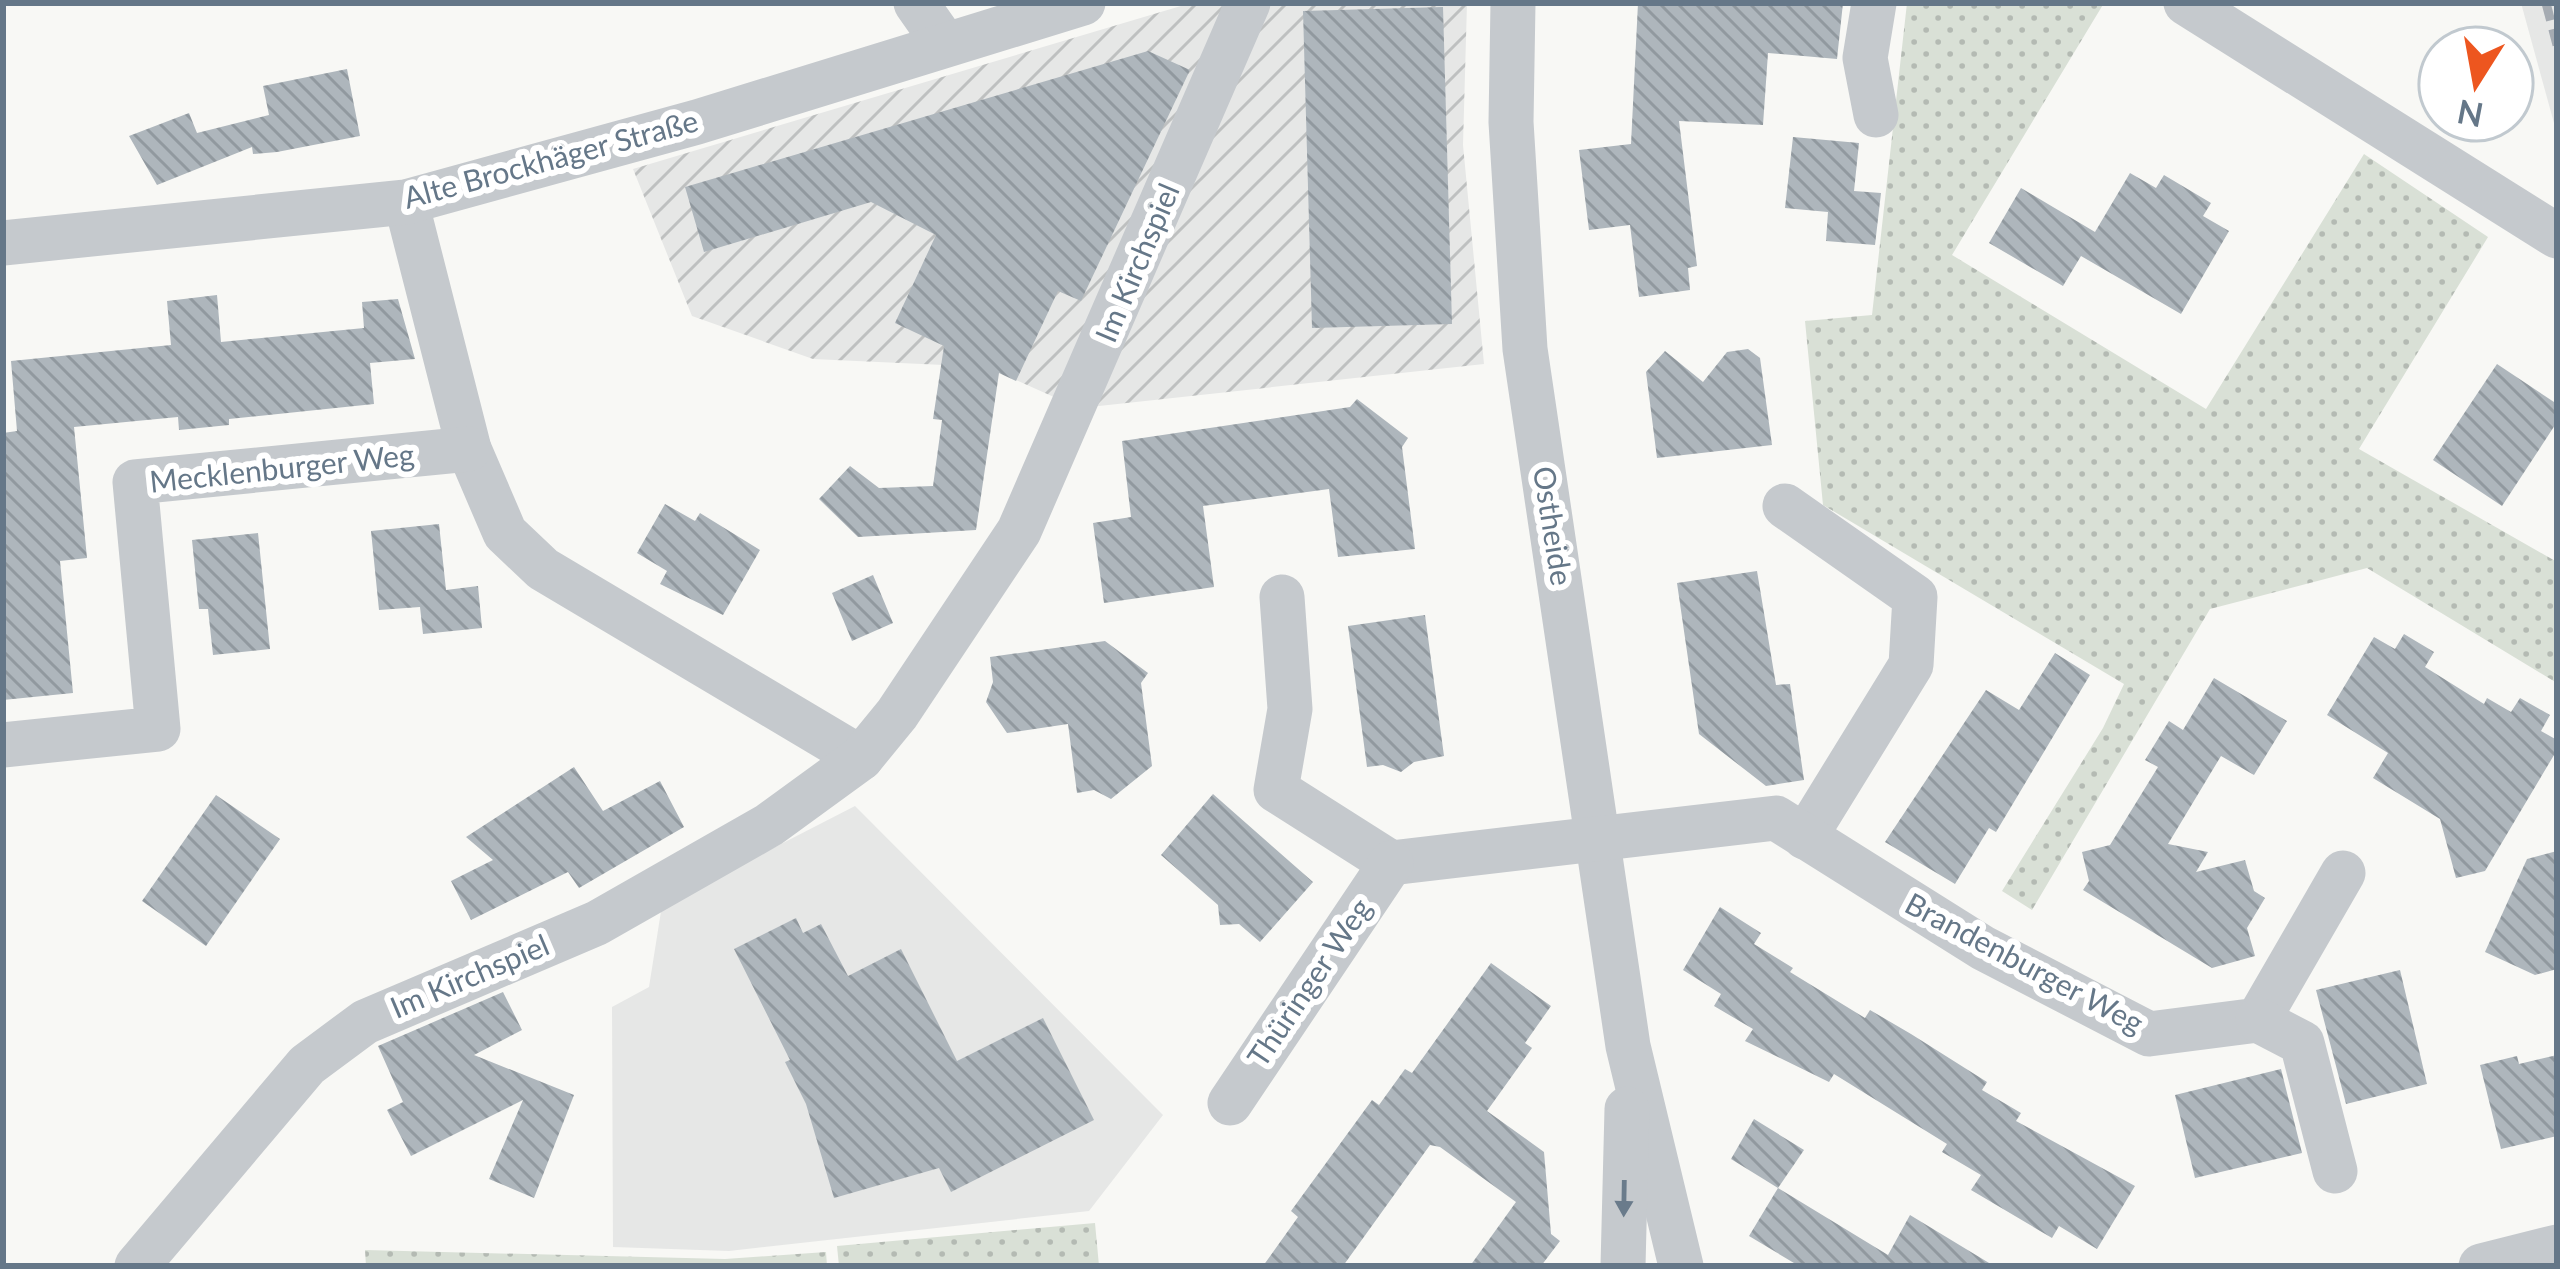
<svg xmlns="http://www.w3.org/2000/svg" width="2560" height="1269" font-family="Lato,sans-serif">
<defs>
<pattern id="industrial-furrows" width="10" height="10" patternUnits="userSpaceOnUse" patternTransform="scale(3)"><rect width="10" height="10" fill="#e6e7e6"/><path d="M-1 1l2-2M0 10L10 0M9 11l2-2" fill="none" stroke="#bec0c0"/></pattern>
<pattern id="grass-dots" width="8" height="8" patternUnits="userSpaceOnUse" patternTransform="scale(3)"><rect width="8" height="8" fill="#d9e0d6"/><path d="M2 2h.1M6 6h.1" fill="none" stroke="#b4bab3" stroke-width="1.8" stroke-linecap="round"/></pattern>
<pattern id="building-back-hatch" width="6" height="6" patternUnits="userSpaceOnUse" patternTransform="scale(3)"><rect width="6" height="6" fill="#aeb6bc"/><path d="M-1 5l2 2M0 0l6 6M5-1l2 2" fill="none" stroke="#91999f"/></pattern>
</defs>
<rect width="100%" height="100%" fill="#f8f8f5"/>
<g fill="#e6e7e6">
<path d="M2521 3H2557V134Z"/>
<path d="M855 806 1163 1115 1089 1211 729 1251 613 1247 612 1007 649 987 662 905Z"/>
</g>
<path fill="url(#industrial-furrows)" d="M1191 3H1467L1463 145 1484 364 1099 406 1065 402 987 367 813 359 692 316 633 169Z"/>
<g fill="url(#grass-dots)">
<path d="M1907 3H2104L1952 255 2206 409 2364 154 2488 237 2359 449 2557 562V683L2367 568 2210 609 2032 910 2002 891 2103 728 2124 684 1823 505 1805 321 1872 315Z"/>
<path d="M1095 1223 1099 1266H839L837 1246Z"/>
<path d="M365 1250 725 1259 826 1252 827 1266H366Z"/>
</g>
<g fill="url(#building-back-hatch)">
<path d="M1638 3H1843L1837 59 1768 53 1763 125 1679 121 1697 266 1688 268 1690 290 1639 297 1630 225 1589 230 1579 150 1631 144Z"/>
<path d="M1443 7 1452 324 1312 328 1303 11Z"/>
<path d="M1148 51 1190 70 1081 301 1058 291 1016 381 999 373 976 530 858 537 819 499 850 466 879 488 933 486 942 420 933 419 944 346 895 323 936 235 871 202 704 252 685 187Z"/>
<path d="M347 69 360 136 277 152 253 154 252 147 157 185 129 136 189 113 197 133 269 115 263 86Z"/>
<path d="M1793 137 1859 143 1854 191 1881 193 1875 245 1826 241 1828 212 1785 208Z"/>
<path d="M2130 173 2156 188 2164 175 2211 203 2203 216 2229 231 2181 314 2081 256 2063 286 1989 243 2021 188 2095 232Z"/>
<path d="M217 295 221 342 364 328 362 302 398 299 415 359 370 363 374 404 229 419V425L179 430 178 417 74 427 87 558 60 561 73 693 3 700V433L17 431 11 361 171 345 167 301Z"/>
<path d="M1748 349 1760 358 1772 445 1657 458 1646 372 1665 351 1703 382 1727 352Z"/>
<path d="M2497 364 2557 404V422L2502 506 2433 460Z"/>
<path d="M1357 399 1408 438 1402 447 1415 549 1338 557 1329 489 1203 506 1214 587 1104 603 1093 523 1131 517 1122 441 1350 407Z"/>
<path d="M665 504 695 521 700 513 760 550 723 615 660 584 667 571 637 553Z"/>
<path d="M439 524 446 590 478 586 482 628 423 634 420 607 379 610 371 531Z"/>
<path d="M258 533 270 649 213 655 208 609H199L192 540Z"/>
<path d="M1757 571 1776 685 1790 684 1804 780 1766 786 1699 734 1677 583Z"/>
<path d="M873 575 893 623 852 641 832 593Z"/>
<path d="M1425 615 1444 756 1414 762 1401 772 1383 765 1367 767 1348 626Z"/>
<path d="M2404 634 2434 652 2425 667 2484 704 2487 698 2511 712 2520 698 2550 715 2541 731 2557 740V750L2485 871 2456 878 2440 819 2373 778 2388 753 2327 715 2374 637 2395 649Z"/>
<path d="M1105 641 1148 673 1141 683 1152 766 1111 799 1094 790 1077 793 1068 724 1007 733 986 702 993 682 990 657Z"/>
<path d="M2055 653 2090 675 1996 832 1989 828 1955 884 1885 842 1986 690 2019 710Z"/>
<path d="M2214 678 2287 721 2254 775 2221 756 2168 844 2208 852 2196 872 2245 860 2254 891 2265 898 2247 928 2255 956 2212 968 2083 890 2089 881 2082 852 2110 845 2158 767 2145 760 2169 721 2183 730Z"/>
<path d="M574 767 603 811 660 781 684 827 579 888 568 872 471 920 451 881 493 860 466 837Z"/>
<path d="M1213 794 1313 882 1260 942 1239 924 1220 925 1218 905 1161 855Z"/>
<path d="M216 795 280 839 206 946 142 901Z"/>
<path d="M2557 851V969L2535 975 2485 952 2527 859Z"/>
<path d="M1720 907 1761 933 1754 944 1793 968 1790 972 1865 1018 1870 1010 1911 1034 1987 1082 1982 1090 2021 1113 2016 1121 2135 1186 2097 1249 2059 1226 2052 1238 1971 1190 1981 1175 1942 1152 1947 1144 1834 1074 1829 1082 1745 1041 1753 1029 1714 1006 1721 994 1683 970Z"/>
<path d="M796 918 803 933 821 924 848 976 901 949 957 1061 1043 1018 1094 1120 951 1192 939 1168 834 1198 806 1104 785 1062 790 1060 734 949Z"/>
<path d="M1491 963 1551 1006 1525 1043 1532 1048 1487 1111 1544 1152 1551 1234 1560 1241 1541 1266H1470L1516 1202 1440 1147 1430 1145 1343 1266H1263L1298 1217 1291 1211 1372 1100 1379 1105 1405 1069 1412 1073Z"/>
<path d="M2400 970 2427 1084 2346 1104 2316 990Z"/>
<path d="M503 992 522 1030 474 1055 574 1095 534 1198 489 1179 523 1100 411 1156 387 1110 403 1102 378 1046Z"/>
<path d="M2557 1055V1136L2501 1149 2480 1065 2517 1056 2519 1064Z"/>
<path d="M2281 1069 2302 1153 2195 1178 2175 1095Z"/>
<path d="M1754 1119 1804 1150 1778 1188 1731 1159Z"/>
<path d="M1778 1188 1888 1255 1910 1215 1994 1266H1799L1749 1236Z"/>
</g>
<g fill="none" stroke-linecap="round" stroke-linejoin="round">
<g stroke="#c5c9cd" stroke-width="45">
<path d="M916 3 944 43"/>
<path d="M1513 3 1511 122 1525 349 1628 1046 1681 1266"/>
<path d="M1874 3 1865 58 1876 115"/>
<path d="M2186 3 2557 236"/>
<path d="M406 202 469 449 505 533 543 569 861 758"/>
<path d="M3 243 406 202 697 122 1083 3"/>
<path d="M1785 506 1915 597 1911 665 1805 837"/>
<path d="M1282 597 1290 709 1276 790 1391 863 1776 818 1983 948 2149 1034 2258 1020 2343 873"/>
<path d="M3 745 158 729 135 482 469 449"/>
<path d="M2258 1020 2302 1043 2335 1171"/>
<path d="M1230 1103 1391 863"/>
<path d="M137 1266 307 1065 365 1022 597 923 769 825 861 758 897 714 1019 531 1248 3"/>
<path d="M1623 1266 1627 1109"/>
<path d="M2481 1266 2557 1247"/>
</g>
<path stroke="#a5abb2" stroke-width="9" stroke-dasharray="18 9" stroke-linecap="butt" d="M2546 3 2557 45"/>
</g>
<defs><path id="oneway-solid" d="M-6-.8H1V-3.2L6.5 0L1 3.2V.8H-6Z" transform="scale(3)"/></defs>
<use fill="#6a7b8b" href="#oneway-solid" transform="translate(1624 1198) rotate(91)"/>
<g text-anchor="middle" stroke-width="12" stroke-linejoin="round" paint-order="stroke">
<g font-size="30" fill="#657788" stroke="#fff">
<text transform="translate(551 160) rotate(-15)" y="10">Alte Brockhäger Straße</text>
<text transform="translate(1138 263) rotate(-67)" y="10">Im Kirchspiel</text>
<text transform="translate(282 469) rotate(-6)" y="10">Mecklenburger Weg</text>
<text transform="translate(1552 526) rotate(81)" y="10">Ostheide</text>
<text transform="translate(2024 964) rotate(28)" y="10">Brandenburger Weg</text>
<text transform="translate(470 977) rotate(-23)" y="10">Im Kirchspiel</text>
<text transform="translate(1310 983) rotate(-56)" y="10">Thüringer Weg</text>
</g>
</g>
<rect width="2560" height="1269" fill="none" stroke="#657788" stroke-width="12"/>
<g transform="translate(2476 84) rotate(191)"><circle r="57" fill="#ffffff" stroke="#c1c9cf" stroke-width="3"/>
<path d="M0-9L21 45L0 30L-21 45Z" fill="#ed561f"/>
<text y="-18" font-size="33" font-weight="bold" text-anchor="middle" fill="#657788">N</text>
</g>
</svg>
